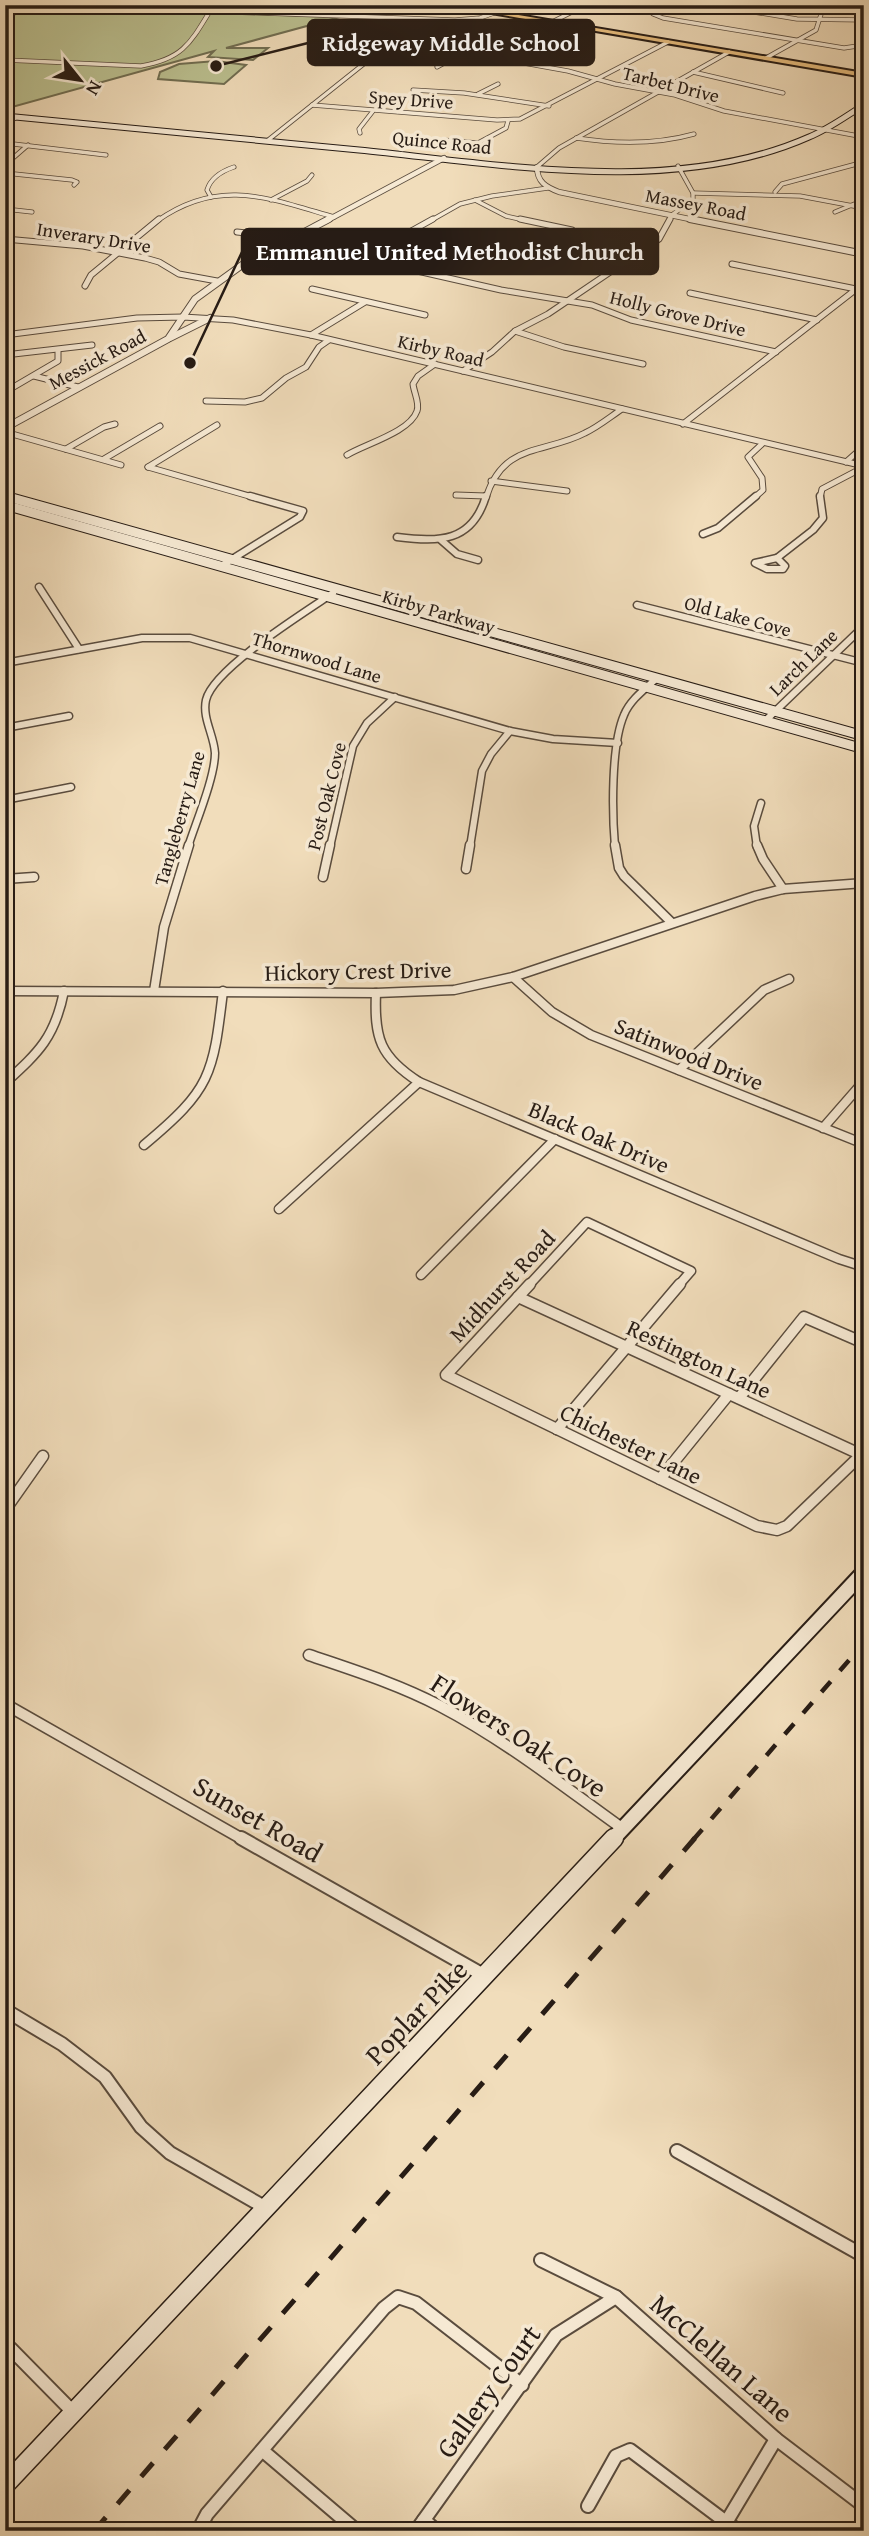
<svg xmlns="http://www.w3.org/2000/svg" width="869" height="2536" font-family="'Gentium Book Plus',serif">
<rect width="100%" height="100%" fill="#f1ddbb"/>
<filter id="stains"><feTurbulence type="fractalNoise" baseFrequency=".00286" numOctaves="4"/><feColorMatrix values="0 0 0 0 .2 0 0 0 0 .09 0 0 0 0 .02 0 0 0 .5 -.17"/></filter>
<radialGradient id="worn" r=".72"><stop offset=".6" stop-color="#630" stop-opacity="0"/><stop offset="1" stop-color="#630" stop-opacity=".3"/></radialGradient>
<g fill="#bbc090" stroke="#716e52" stroke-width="2">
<path d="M5 5 340 17 226 48H268L253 60 208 57 214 51 5 109Z"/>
<path d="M216 61 246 65 224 84 158 79 160 72 179 64Z"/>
</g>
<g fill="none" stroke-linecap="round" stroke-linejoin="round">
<g stroke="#5a4c3e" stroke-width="5">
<g id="minor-far5">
<path d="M33 5 455 20 480 18 494 13"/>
<path d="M540 5 573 11"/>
<path d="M656 5 653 14 663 18 844 48 864 45"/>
<path d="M711 5 797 19 864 20"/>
<path d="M552 22 586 5"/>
<path d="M5 23 21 5"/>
<path d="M389 44 439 48 568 71 615 84 675 95 724 111 864 137"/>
<path d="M766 58 816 30 823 8"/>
<path d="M5 60 141 66C182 59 190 44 210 11"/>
<path d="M437 67 464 52"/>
<path d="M693 72 783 93"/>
<path d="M413 90 464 93 549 106"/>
<path d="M478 94 498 84"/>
<path d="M312 105 497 120 520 119 668 42"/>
<path d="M5 124 17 117"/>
<path d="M360 133 359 129 373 111"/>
<path d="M576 138C616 144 655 145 694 134"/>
<path d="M443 140 478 143 506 128 508 121"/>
<path d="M267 141 400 35"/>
<path d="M5 143 106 155"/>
<path d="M5 165 28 145"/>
<path d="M537 167 559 148 729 52"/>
<path d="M5 173 72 180 77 182 74 185"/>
<path d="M775 192 782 184 864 162"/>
<path d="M693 193 800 196 864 208"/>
<path d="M211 197 207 190C211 177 222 171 234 167"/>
<path d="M271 200 307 181 312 175"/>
<path d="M475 200 506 216 528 221"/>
<path d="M5 209 32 212"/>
<path d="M835 212 864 200"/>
<path d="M157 221C219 177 268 198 334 217"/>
<path d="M430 221 460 204 492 196 548 188"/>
<path d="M669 221 672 215 693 199V193L678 166"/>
</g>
</g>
<g stroke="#5a4c3e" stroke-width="7">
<g id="minor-far4">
<path d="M520 219 572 230"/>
<path d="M412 231 527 258"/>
<path d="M237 232 295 238"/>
<path d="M5 239 83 246 145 258 159 262 179 274 217 281"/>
<path d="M369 260 501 290 592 305 631 320 776 352"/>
<path d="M369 260 388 244 433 219"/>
<path d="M732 264 856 289"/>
<path d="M85 286 91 275 159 219"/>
<path d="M312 289 425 315"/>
<path d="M690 293 817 320"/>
<path d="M515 331 564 347 643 364"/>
<path d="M5 335 137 318 183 317 233 320 311 335 864 466"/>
<path d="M311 335 365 302"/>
<path d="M5 355 92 345"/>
<path d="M463 371 492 352 515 331 548 314 659 239 670 219"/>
<path d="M34 376 78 387"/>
<path d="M5 392 58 361V350"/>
<path d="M206 401 245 402 262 398 286 378 306 367 319 347 329 340"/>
<path d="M683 424 864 283"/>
<path d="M5 432 121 465"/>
<path d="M66 449 104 427 115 424"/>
<path d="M347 455C365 444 410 432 417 411 420 403 414 393 413 384L418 376 435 364"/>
<path d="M104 459 160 426"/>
<path d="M846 462 864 446"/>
<path d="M148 467 256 498"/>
<path d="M148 467 217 425"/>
<path d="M491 481 567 491"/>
<path d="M456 495 486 496"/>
<path d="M486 498C503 442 545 454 585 433 598 427 610 417 622 409"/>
<path d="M754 498 763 490 762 478 748 457 763 443"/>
<path d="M820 498 822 489 864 467"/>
</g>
</g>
<g stroke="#5a4c3e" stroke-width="9">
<g id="minor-far3">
<path d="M703 534 718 528 756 496"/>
<path d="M397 537C439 542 472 543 486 496"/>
<path d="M441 540 457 554 478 560"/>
<path d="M777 558 785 566 783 569H767L755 563Z"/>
<path d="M777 558 813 530 823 518 820 496"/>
<path d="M221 566 300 517 303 511 250 496"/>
<path d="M39 587 79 649"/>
<path d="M637 605 864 663"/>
<path d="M5 663 142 638H190L510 731 553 739 618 743"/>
<path d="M765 721 864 626"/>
<path d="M5 728 69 716"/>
<path d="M5 800 71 787"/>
<path d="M188 847C196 822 215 777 215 753 214 735 202 718 206 700 213 669 305 612 333 593"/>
<path d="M330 847 353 746 367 723 395 697"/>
<path d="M470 847 482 771 491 754 510 731"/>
<path d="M615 847C612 813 611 745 624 715 630 700 645 689 657 678"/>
<path d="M757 847 754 826 761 803"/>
</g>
</g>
<g stroke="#5a4c3e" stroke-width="11">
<g id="minor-far2">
<path d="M615 845 619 868 624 876 671 922"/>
<path d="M757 845 763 859 783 889"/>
<path d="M466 869 470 845"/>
<path d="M323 877 330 845"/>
<path d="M5 879 34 877"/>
<path d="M513 977 552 1012 591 1035 864 1144"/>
<path d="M5 991 376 993 454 990 513 977 755 896 783 889 864 883"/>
<path d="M154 991 164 927 189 845"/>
<path d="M376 993C374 1038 380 1057 419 1082L839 1259 864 1267"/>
<path d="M679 1070 764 990 789 979"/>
<path d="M6 1082C39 1052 55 1037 64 991"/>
<path d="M823 1128 864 1081"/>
<path d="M144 1145C211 1089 213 1076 223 991"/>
<path d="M279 1209 419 1082"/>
<path d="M421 1275 555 1139"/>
<path d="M528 1286 587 1222 691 1271 678 1286"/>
</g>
</g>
<g stroke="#5a4c3e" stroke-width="13">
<g id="minor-far1">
<path d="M530 1284 446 1375 557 1429"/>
<path d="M518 1297 864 1456"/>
<path d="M739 1398 804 1317 864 1343"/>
<path d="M557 1429 757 1526 777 1530 787 1526 864 1452"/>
<path d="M557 1429 680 1284"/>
<path d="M660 1479 729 1394"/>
<path d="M5 1510 43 1456"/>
<path d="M309 1655C353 1670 398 1684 440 1706 505 1740 563 1786 623 1829"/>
<path d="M5 1704 244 1840"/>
</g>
</g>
<g stroke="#5a4c3e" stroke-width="16">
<g id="minor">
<path d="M241 1838 485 1976"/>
<path d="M5 2010 62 2044 105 2077 141 2127 170 2153 266 2208"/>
<path d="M677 2151 864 2256"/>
<path d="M541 2260 616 2297 776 2439 864 2506"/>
<path d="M10 2348 74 2413"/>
<path d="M263 2451 357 2531"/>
<path d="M588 2506 616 2456 630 2450 738 2531"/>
<path d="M424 2520 437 2531"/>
<path d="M198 2531 207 2514 384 2308 398 2297 416 2303 522 2385"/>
<path d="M416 2531 556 2335 616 2297"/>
<path d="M721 2531 776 2439"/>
</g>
</g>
<g stroke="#5a4c3e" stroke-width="6">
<g id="tertiary-far1">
<path d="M537 167C537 182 546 187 559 192L699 221"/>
<path d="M326 221 444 158"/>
</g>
</g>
<g stroke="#5a4c3e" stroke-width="8">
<g id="tertiary">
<path d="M690 219 864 254"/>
<path d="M170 338 210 318"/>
<path d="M5 428 168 339 195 299 242 265 329 219"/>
</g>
</g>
<g stroke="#271c15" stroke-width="7">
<path id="secondary-far4" d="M5 116C123 127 241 139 359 150 501 164 674 197 809 137 829 129 846 116 864 105"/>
</g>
<g stroke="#271c15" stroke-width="9">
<path id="secondary-far3" d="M5 496 11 498"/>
</g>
<g stroke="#271c15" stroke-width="11">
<g id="secondary-far2">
<path d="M5 496 864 736"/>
<path d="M5 505 864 749"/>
</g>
</g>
<g stroke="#271c15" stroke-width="18">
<path id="secondary-far1" d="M612 1840 864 1572"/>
</g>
<g stroke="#271c15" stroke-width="21">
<path id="secondary" d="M5 2485 614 1838"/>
</g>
<g stroke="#271c15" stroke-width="4">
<path id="primary" d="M444 5H459L864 73V77Z"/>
</g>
<use href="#minor-far5" stroke="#f6e9d3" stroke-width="3.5"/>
<use href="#minor-far4" stroke="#f6e9d3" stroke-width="5"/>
<use href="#minor-far3" stroke="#f6e9d3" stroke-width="6"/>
<use href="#minor-far2" stroke="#f6e9d3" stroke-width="8"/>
<use href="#minor-far1" stroke="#f6e9d3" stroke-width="10"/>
<use href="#minor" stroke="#f6e9d3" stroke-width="12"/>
<use href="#tertiary-far1" stroke="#f6e9d3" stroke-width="4.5"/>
<use href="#tertiary" stroke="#f6e9d3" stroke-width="6"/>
<use href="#secondary-far4" stroke="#f6e9d3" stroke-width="5"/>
<use href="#secondary-far3" stroke="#f6e9d3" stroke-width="7"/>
<use href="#secondary-far2" stroke="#f6e9d3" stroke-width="9"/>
<use href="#secondary-far1" stroke="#f6e9d3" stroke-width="14"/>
<use href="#secondary" stroke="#f6e9d3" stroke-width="18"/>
<use href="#primary" fill="#e8be7e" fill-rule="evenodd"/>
<path stroke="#271c15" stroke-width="4.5" stroke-dasharray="14 14" stroke-linecap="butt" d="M693 1840 864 1643"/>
<path stroke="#271c15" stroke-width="5" stroke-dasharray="18 18" stroke-linecap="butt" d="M94 2531 695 1838"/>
</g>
<g text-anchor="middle" stroke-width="7" stroke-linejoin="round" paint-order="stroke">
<g font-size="19" fill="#271c15" stroke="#f6e9d3">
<text transform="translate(671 84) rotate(14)" y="7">Tarbet Drive</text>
<text transform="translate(411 99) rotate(4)" y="7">Spey Drive</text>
<text transform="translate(442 142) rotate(6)" y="7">Quince Road</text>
<text transform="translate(696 204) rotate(11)" y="7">Massey Road</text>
<text transform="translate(94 237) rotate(9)" y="7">Inverary Drive</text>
<text transform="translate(678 313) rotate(14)" y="7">Holly Grove Drive</text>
<text transform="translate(441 350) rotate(13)" y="7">Kirby Road</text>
<text transform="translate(97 359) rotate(-28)" y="7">Messick Road</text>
<text transform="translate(439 611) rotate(16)" y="7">Kirby Parkway</text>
<text transform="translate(738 616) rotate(15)" y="7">Old Lake Cove</text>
<text transform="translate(317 657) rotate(17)" y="7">Thornwood Lane</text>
<text transform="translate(803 662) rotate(-44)" y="7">Larch Lane</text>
<text transform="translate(326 796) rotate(-76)" y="7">Post Oak Cove</text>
<text transform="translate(179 818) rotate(-74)" y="7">Tangleberry Lane</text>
</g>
<g font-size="23" fill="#271c15" stroke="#f6e9d3">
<text transform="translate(358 971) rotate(-1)" y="8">Hickory Crest Drive</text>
<text transform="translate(689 1054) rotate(22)" y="8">Satinwood Drive</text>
<text transform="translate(599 1137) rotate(23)" y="8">Black Oak Drive</text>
<text transform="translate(502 1286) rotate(-47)" y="8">Midhurst Road</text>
<text transform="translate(699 1359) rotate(25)" y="8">Restington Lane</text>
<text transform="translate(631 1444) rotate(26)" y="8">Chichester Lane</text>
</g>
<g font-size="28" fill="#271c15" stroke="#f6e9d3">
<text transform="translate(519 1735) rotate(33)" y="10">Flowers Oak Cove</text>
<text transform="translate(258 1819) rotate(30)" y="10">Sunset Road</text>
<text transform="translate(416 2012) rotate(-46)" y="10">Poplar Pike</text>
<text transform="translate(722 2358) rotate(41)" y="10">McClellan Lane</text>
<text transform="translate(488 2391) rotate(-54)" y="10">Gallery Court</text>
</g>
</g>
<path fill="none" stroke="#271c15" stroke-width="2.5" d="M216 66L308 43M190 363L242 252"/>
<g fill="#271c15" stroke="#f6e9d3" stroke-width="2.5">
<circle cx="216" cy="66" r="7"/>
<circle cx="190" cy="363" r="7"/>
</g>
<g fill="#271c15" stroke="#271c15" stroke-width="2.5">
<rect x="308" y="20" width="286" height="45" rx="7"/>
<rect x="242" y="229" width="416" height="45" rx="7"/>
</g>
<g font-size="24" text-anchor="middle" font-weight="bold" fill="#fff">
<text x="451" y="51">Ridgeway Middle School</text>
<text x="450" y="260">Emmanuel United Methodist Church</text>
</g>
<rect width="869" height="2536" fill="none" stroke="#f1ddbb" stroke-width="28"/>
<rect x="7" y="7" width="855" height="2522" fill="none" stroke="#271c15" stroke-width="3.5"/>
<rect x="14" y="14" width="841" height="2508" fill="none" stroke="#271c15" stroke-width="2"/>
<g transform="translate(80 80) rotate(120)" stroke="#f6e9d3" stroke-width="5" paint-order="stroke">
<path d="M0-5L12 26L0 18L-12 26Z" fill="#271c15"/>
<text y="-10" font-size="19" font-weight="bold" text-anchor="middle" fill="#271c15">N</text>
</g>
<rect width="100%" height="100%" filter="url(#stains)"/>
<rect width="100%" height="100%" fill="url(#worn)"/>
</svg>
